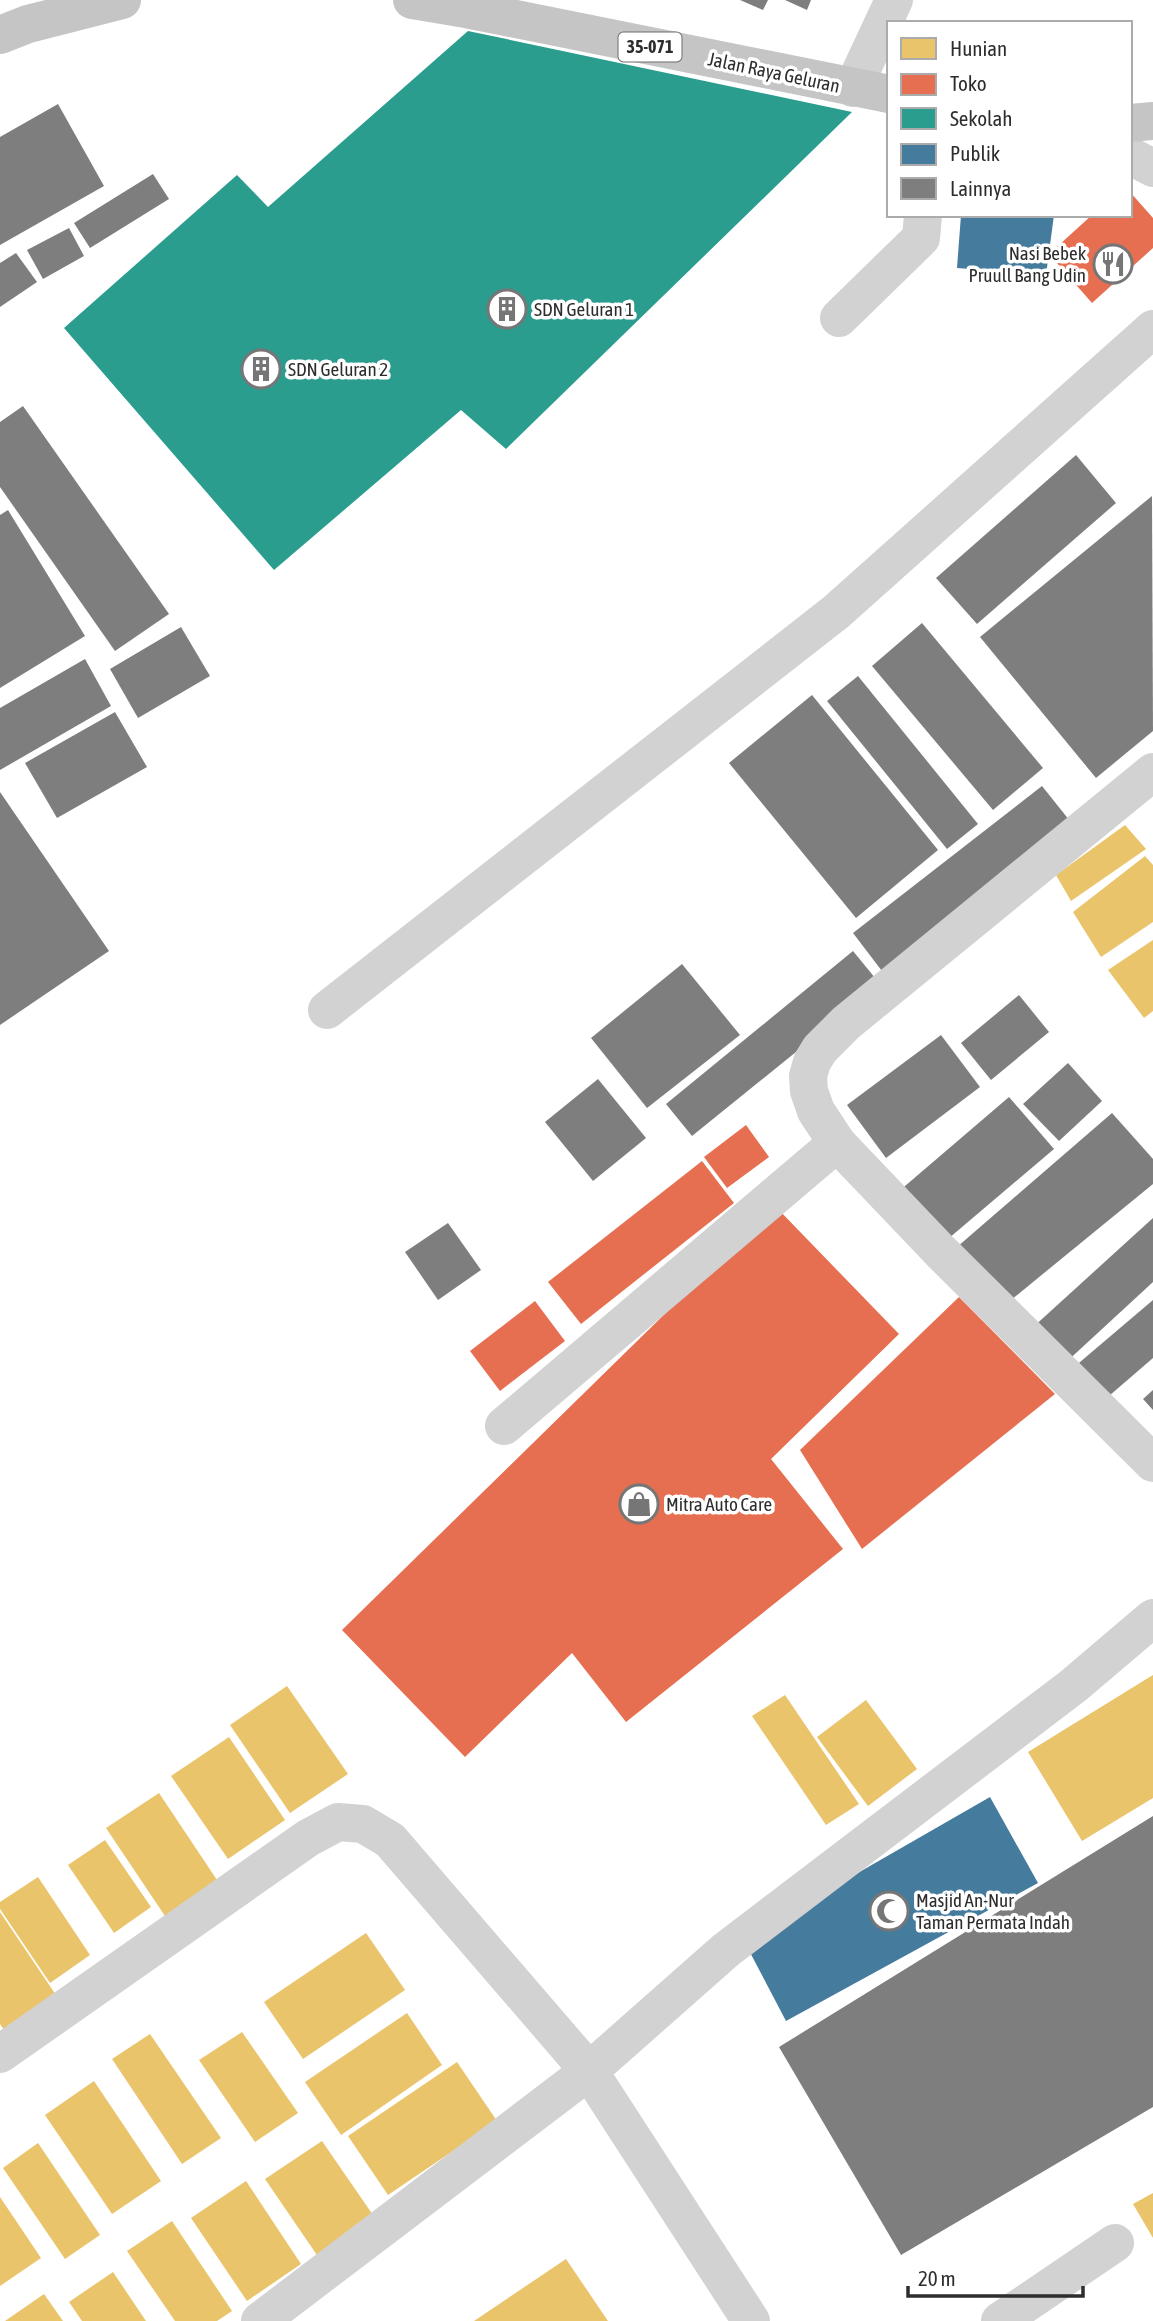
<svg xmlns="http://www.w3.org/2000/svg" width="1153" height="2321" font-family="'Asap Condensed',sans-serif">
<rect width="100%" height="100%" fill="#fff"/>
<g fill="#e9c46a">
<path d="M1125 825 1146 849 1071 901 1056 875Z"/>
<path d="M1145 856 1153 865V922L1101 957 1073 912Z"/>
<path d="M1153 940V1011L1144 1018 1108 970Z"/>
<path d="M1153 1675V1798L1082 1841 1028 1752Z"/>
<path d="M287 1686 348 1774 290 1813 230 1725Z"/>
<path d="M785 1695 859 1804 826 1825 752 1716Z"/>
<path d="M866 1700 917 1769 868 1806 817 1737Z"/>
<path d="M229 1737 285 1820 228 1859 171 1776Z"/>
<path d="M159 1793 217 1880 165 1916 106 1828Z"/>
<path d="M105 1840 151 1907 114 1933 68 1865Z"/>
<path d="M38 1877 90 1955 50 1983 0 1909V1902Z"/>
<path d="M0 1912 56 1995 4 2030 0 2024Z"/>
<path d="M366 1933 405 1990 303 2059 264 2002Z"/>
<path d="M407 2013 442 2065 341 2135 305 2082Z"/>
<path d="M242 2032 298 2113 255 2142 199 2060Z"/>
<path d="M150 2034 221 2138 182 2164 112 2059Z"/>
<path d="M457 2062 497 2121 388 2195 348 2136Z"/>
<path d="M94 2081 161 2181 112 2214 45 2115Z"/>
<path d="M322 2141 375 2218 319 2258 265 2179Z"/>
<path d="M38 2143 100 2235 65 2259 3 2168Z"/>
<path d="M246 2181 301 2264 247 2301 191 2218Z"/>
<path d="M1153 2193V2238L1133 2204Z"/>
<path d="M0 2197 41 2258 0 2286Z"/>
<path d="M172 2221 232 2311 217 2321H175L127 2251Z"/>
<path d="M566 2259 608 2321H474Z"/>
<path d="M113 2272 146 2321H82L69 2302Z"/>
<path d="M44 2294 63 2321H5Z"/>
</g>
<g fill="#e76f51">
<path d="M1130 192 1153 218V248L1092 303 1049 254 1092 215H1130Z"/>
<path d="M746 1125 769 1157 727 1188 704 1157Z"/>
<path d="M702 1161 734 1203 581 1324 548 1282Z"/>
<path d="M775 1206 899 1334 771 1459 843 1549 626 1722 572 1653 465 1757 342 1630Z"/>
<path d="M959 1297 1055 1394 862 1549 800 1450Z"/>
<path d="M535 1301 565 1341 500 1391 470 1351Z"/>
</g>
<path fill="#2a9d8f" d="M468 31 852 112 506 449 461 410 274 570 64 328 237 175 268 207Z"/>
<g fill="#457b9d">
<path d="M961 215H1054L1046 275 957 268Z"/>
<path d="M990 1797 1038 1883 786 2021 743 1939Z"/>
</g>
<g fill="#7e7e7e">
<path d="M740 0H768L763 10Z"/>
<path d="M785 0H811L807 10Z"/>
<path d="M58 104 104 186 0 245V137Z"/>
<path d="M153 174 169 199 90 248 74 223Z"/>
<path d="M69 228 84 256 43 279 27 250Z"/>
<path d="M16 253 37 282 0 307V263Z"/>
<path d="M23 406 169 614 115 651 0 487V422Z"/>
<path d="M1076 455 1116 503 977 624 936 578Z"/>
<path d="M1152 496 1153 731 1096 778 980 637Z"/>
<path d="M8 510 85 636 0 688V515Z"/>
<path d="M922 623 1043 768 993 810 872 666Z"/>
<path d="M181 627 210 676 138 718 110 669Z"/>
<path d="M85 659 111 706 0 770V708Z"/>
<path d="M858 676 978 824 947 849 827 701Z"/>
<path d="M812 695 938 850 856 918 729 763Z"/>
<path d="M115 712 147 767 57 818 25 763Z"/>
<path d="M1042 786 1074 826 885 975 853 933Z"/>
<path d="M0 792 109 951 0 1025Z"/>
<path d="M853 951 880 984 692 1136 666 1104Z"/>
<path d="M682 964 740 1035 647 1108 591 1038Z"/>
<path d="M1019 995 1049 1032 991 1080 961 1043Z"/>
<path d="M941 1035 980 1087 886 1158 847 1105Z"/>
<path d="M1068 1063 1102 1101 1059 1141 1023 1104Z"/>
<path d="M598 1079 646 1138 593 1181 545 1122Z"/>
<path d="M1009 1097 1054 1149 942 1244 898 1192Z"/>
<path d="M1112 1113 1153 1159V1184L1011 1300 957 1247Z"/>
<path d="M1153 1218V1282L1063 1365 1031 1329Z"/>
<path d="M448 1223 481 1270 438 1300 405 1252Z"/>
<path d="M1153 1300V1358L1102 1402 1073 1368Z"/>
<path d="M1153 1390V1410L1143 1399Z"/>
<path d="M1153 1816V2107L901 2255 779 2047Z"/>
</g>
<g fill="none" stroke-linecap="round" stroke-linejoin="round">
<g stroke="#d2d2d2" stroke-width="38">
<path d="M853 88 894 0"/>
<path d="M1130 156 1153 168"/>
<path d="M839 318 921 238 923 215"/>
<path d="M1153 772 846 1023 820 1049 812 1062 808 1076 809 1091 816 1111 837 1143 940 1251 1153 1463"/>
<path d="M327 1010 836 612 1153 329"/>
<path d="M504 1426 837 1143"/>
<path d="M0 2054 308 1838 338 1822 363 1824 390 1840 589 2071 751 2321"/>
<path d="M260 2321 589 2071 726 1950 1073 1686 1153 1618"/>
<path d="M1000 2321 1115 2243"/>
</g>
<g stroke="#c5c5c5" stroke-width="38">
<path d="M412 0 466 9 889 94"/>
<path d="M0 35 28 24 122 0"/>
<path d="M1130 123 1153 121"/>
</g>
</g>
<defs>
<g id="restaurant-ring" transform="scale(2.0125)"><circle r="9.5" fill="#fff" stroke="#767676" stroke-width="1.5"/><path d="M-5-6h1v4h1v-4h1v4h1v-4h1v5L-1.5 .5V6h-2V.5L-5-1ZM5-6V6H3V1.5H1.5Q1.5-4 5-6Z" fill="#767676"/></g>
<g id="building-ring" transform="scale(2.0125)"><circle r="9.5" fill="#fff" stroke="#767676" stroke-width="1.5"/><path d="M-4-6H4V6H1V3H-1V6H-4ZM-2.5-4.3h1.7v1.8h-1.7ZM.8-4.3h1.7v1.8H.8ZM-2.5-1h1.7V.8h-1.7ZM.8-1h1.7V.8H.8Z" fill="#767676"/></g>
<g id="shop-ring" transform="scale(2.0125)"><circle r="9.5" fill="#fff" stroke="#767676" stroke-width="1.5"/><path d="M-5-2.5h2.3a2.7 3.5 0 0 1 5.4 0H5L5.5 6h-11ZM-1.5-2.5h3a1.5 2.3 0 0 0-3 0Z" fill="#767676"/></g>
<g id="mosque-ring" transform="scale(2.0125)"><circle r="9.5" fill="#fff" stroke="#767676" stroke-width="1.5"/><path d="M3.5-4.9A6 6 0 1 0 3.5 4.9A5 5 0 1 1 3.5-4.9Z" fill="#767676"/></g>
</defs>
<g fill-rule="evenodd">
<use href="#restaurant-ring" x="1113" y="264"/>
<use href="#building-ring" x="507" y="309"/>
<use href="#building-ring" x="261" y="369"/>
<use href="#shop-ring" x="639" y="1504"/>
<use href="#mosque-ring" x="889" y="1911"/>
</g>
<g text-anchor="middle" stroke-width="7" stroke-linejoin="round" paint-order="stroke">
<rect fill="#fff" stroke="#6c6c6c" stroke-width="2" x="618.5" y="32.5" width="63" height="29" rx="5"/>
<g font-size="18" font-weight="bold" fill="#2d2d2d">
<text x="650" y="53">35-071</text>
</g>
<g font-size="19" fill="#2d2d2d" stroke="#fff">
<text transform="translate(774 72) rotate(12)" y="7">Jalan Raya Geluran</text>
</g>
<g font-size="19" fill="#2d2d2d" stroke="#fff" text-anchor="start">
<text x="1086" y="260" text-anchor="end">Nasi Bebek<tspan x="1086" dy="22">Pruull Bang Udin</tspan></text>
<text x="534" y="316">SDN Geluran 1</text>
<text x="288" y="376">SDN Geluran 2</text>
<text x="666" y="1511">Mitra Auto Care</text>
<text x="916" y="1907">Masjid An-Nur<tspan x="916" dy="22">Taman Permata Indah</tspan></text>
</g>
</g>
<rect x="887" y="21" width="245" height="196" fill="#ffffff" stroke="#ababab" stroke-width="2"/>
<rect x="901" y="38" width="35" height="21" fill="#e9c46a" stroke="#ababab" stroke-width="2"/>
<text x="950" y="56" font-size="21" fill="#2d2d2d">Hunian</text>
<rect x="901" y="74" width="35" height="21" fill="#e76f51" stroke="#ababab" stroke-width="2"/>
<text x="950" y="91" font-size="21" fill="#2d2d2d">Toko</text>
<rect x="901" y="108" width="35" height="21" fill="#2a9d8f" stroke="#ababab" stroke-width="2"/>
<text x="950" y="126" font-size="21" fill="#2d2d2d">Sekolah</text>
<rect x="901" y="144" width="35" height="21" fill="#457b9d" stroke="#ababab" stroke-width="2"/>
<text x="950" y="161" font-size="21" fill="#2d2d2d">Publik</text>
<rect x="901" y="178" width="35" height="21" fill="#7e7e7e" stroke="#ababab" stroke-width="2"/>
<text x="950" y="196" font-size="21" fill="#2d2d2d">Lainnya</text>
<path d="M908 2286v10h175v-10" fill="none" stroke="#2d2d2d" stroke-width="3.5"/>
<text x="918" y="2286" font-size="21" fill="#2d2d2d" stroke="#ffffff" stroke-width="5" paint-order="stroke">20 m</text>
</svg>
